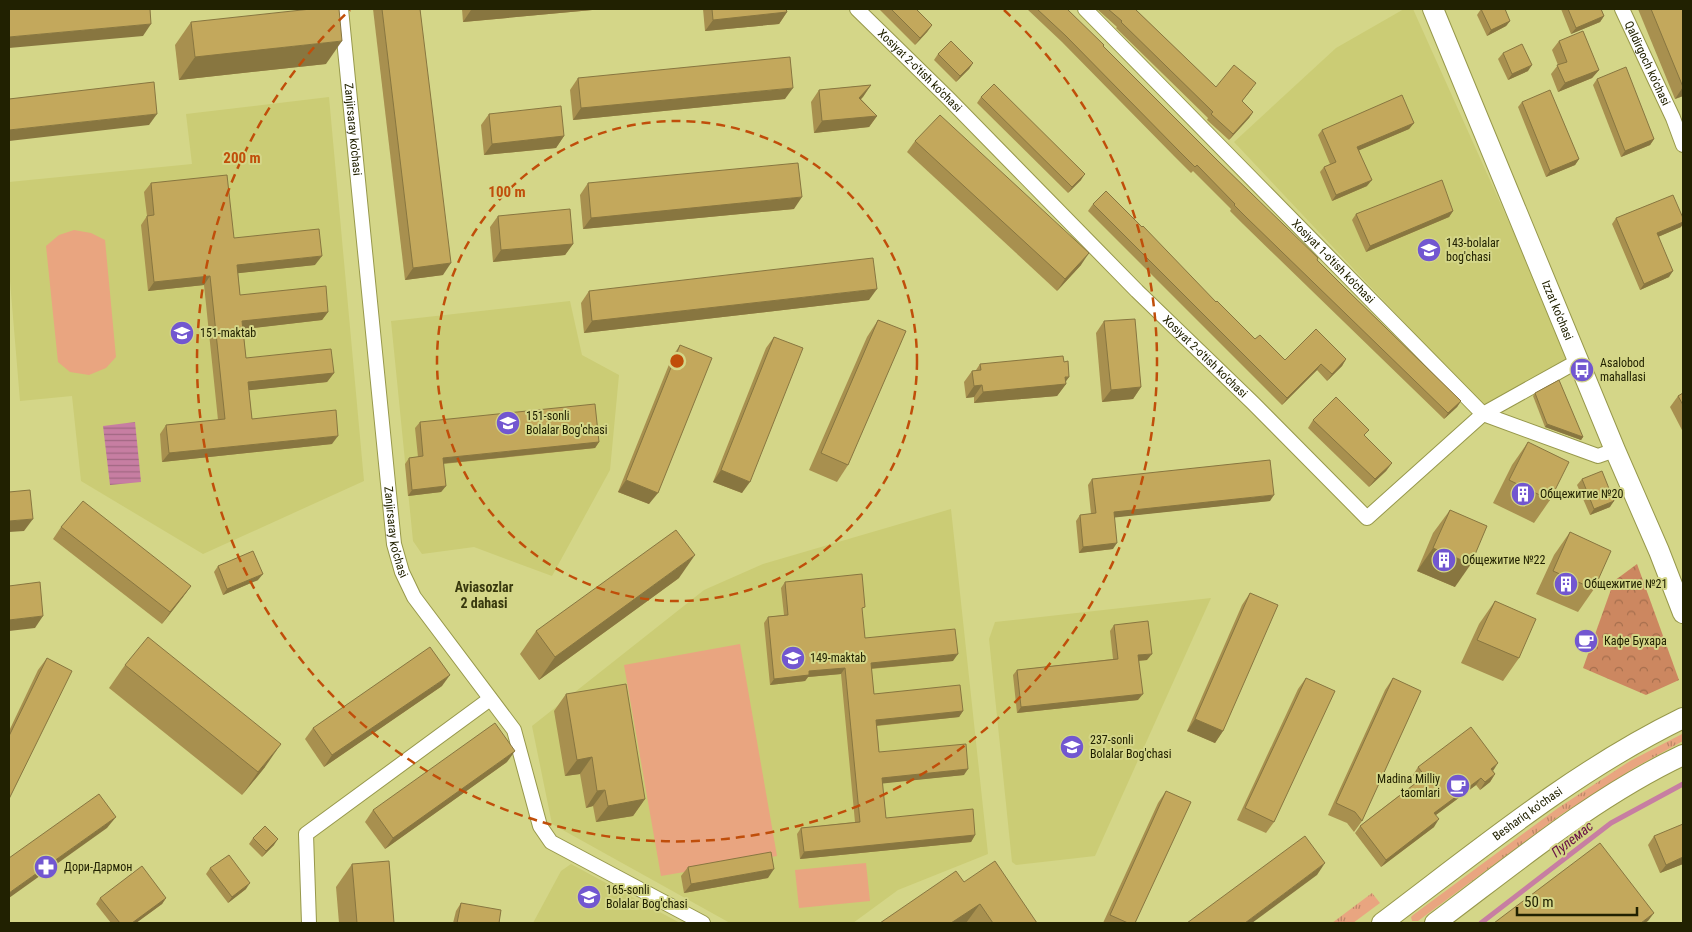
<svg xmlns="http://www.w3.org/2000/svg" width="1692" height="932" font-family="'Roboto Condensed',sans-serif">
<defs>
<pattern id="grass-tufts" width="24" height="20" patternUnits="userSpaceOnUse" patternTransform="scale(1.25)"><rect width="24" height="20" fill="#e9a580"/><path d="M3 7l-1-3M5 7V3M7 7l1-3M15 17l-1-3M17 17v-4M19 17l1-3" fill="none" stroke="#bc8666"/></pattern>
<pattern id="forest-crowns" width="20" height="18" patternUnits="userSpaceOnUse" patternTransform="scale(1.25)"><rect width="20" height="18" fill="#cc8760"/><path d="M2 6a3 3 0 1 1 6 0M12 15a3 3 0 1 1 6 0" fill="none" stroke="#a56e4d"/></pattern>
<pattern id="water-rules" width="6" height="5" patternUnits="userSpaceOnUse" patternTransform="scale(1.25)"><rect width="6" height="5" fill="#c77ea2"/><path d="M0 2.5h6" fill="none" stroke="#a16782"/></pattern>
</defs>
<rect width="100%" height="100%" fill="#d4d688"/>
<g fill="#cbcc75">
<path d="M1404 9H1413L1570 358 1484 407 1234 142 1336 48Z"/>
<path d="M329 97 364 481 203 554 81 481 72 396 20 401 9 269V182L192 164 186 114Z"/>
<path d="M570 301 582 355 619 375 610 470 552 576 474 547 422 554 413 541 391 321Z"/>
<path d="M951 509 988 854 898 890 853 923H730L552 824 532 726 704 590 763 564Z"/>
<path d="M1211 598 1095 856 1016 865 1012 862 989 639 995 622Z"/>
<path d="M571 864 680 923H533L561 871Z"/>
</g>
<g fill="url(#grass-tufts)">
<path d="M1682 734H1683V741L1634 768 1562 814 1418 921H1412L1411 917 1413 915 1558 808 1630 761Z"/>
<path d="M1372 893 1380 903 1353 923H1332Z"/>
</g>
<path fill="url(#forest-crowns)" d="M1637 564 1679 680 1646 695 1583 668 1614 581Z"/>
<g fill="#e9a580">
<path d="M74 230 91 233 105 240 116 357 106 368 89 375 70 372 58 362 46 246 59 235Z"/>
<path d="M740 644 777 856 661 876 624 665Z"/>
<path d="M866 863 870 901 799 908 795 870Z"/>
</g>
<path fill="url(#water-rules)" d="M135 422 141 482 110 485 103 426Z"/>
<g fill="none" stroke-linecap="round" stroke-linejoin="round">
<path stroke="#c77ea2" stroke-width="5" d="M1481 923 1611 823 1683 784"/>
<g stroke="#97984b" stroke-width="16">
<g id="minor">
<path id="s1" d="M341 9 394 544 402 572 414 597 514 730 540 826 551 842 703 923"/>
<path id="s2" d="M857 9 948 98 1137 291 1253 403 1367 518 1483 414 1578 361"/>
<path id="s3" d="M1085 9 1483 414 1598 456 1615 450"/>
<path id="s4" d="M1622 9 1673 118 1683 145"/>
<path d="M309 923 306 834 490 699"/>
</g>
</g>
<g stroke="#97984b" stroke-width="22">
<g id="secondary">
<path id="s5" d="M1433 9 1615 450 1659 551 1683 613"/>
<path id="s6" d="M1382 923C1479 850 1574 771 1683 718"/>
<path d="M1435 923C1514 864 1594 797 1683 755"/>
</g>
</g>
<use href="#minor" stroke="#fff" stroke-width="14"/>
<use href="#secondary" stroke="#fff" stroke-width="20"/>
</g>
<g fill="#a8904f">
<path d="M373 9H420L443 275 405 280Z"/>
<path d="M462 9H603L463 22Z"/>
<path d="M703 9H786L787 12 779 24 705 31Z"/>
<path d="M879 9H916L932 25 927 32 915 45Z"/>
<path d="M1027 9H1067L1103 46 1347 290 1461 401 1457 407 1444 419 1243 224 1230 211 1231 209 1193 171 1191 173 1174 156 1062 42Z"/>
<path d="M1097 9H1135L1216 87 1252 89 1242 101 1253 112 1249 118 1229 140 1207 120 1208 118 1116 28 1117 27Z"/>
<path d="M1481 9 1510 21 1506 26 1487 36 1477 15Z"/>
<path d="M1561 9H1601L1604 16 1600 22 1571 34Z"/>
<path d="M1638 9H1683V96L1675 99Z"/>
<path d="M191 22 326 64 179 80 175 45Z"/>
<path d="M1559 41 1599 70 1592 78 1558 92 1551 74 1558 65 1552 50Z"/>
<path d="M1503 53 1528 71 1508 80 1498 59Z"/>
<path d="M938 54 973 63 969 69 956 82 934 60Z"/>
<path d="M578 78 785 99 573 120 570 90Z"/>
<path d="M1597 79 1654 139 1650 145 1621 157 1593 85Z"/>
<path d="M871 85 861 99 877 116 869 127 814 133 811 102 819 90Z"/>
<path d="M981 97 1081 180 1068 193 977 103Z"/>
<path d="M1522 102 1579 159 1575 165 1546 177 1518 107Z"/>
<path d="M489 114 564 136 556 148 484 155 481 125Z"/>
<path d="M1414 123 1409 129 1359 150 1367 186 1332 201 1320 172 1324 167 1330 164 1318 135 1322 130Z"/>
<path d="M915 141 1081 265 1057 291 907 152Z"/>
<path d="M151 183 234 238 315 265 238 273 240 295 328 312 322 320 243 329 246 358 334 373 327 382 249 390 252 419 332 444 162 462 160 434 166 425 218 420 204 285 148 291 141 225 147 216 144 192Z"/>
<path d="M588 183 794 209 583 229 580 195Z"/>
<path d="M1093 204 1255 339 1285 360 1346 359 1342 366 1327 381 1317 370 1282 405 1088 211Z"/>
<path d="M1453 211 1449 217 1366 252 1352 220 1356 214Z"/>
<path d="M498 216 573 244 565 255 493 262 490 227Z"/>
<path d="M1616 218 1681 227 1658 237 1669 277 1640 290 1612 224Z"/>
<path d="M589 291 869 300 584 333 581 303Z"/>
<path d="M878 320 848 465 837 482 809 470 867 337Z"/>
<path d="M1104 321 1141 387 1133 399 1102 402 1096 333Z"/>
<path d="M774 337 742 493 713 482 766 348Z"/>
<path d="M680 345 649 504 618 492 672 357Z"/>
<path d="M1064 362 1069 377 1065 382 1066 384 1057 396 974 403V397L966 398 964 382 972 371 976 370 980 364Z"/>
<path d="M1535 393 1583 437 1581 440 1545 427 1533 396Z"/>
<path d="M1683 393V432L1670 407 1678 396Z"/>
<path d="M1313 420 1365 436 1392 463 1386 471 1369 487 1308 428Z"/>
<path d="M420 422 599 442 595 448 443 464 446 486 441 492 408 496 405 464 409 458 418 457 415 428Z"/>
<path d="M1528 442 1550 500 1534 523 1493 503 1512 465Z"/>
<path d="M1092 479 1270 501 1114 517 1113 549 1079 553 1076 521 1080 515 1091 514 1088 485Z"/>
<path d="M1582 479 1610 507 1590 515 1577 485Z"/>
<path d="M1450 510 1455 587 1417 571 1433 533Z"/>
<path d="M61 527 191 586 183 597 162 624 53 539Z"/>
<path d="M1570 532 1594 589 1578 612 1536 594 1554 555Z"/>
<path d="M218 566 258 580 223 595 214 572Z"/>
<path d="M679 578 539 680 520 654 536 631Z"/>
<path d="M785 582 862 611 865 638 953 661 871 669 874 694 963 711 959 717 877 726 879 752 964 775 882 783 886 818 975 835 971 842 800 859 797 834 801 828 855 822 841 674 808 677 805 681 770 685 764 623 768 617 784 615 781 588Z"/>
<path d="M1250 593 1223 731 1215 743 1187 731 1242 605Z"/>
<path d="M1495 601 1519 658 1503 681 1461 663 1479 624Z"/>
<path d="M1114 625 1147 660 1139 661 1138 700 1017 713 1013 675 1017 670 1113 659 1110 631Z"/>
<path d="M47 658 9 799V731L38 670Z"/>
<path d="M125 665 265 767 242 795 109 688Z"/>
<path d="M1306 678 1274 822 1266 833 1237 820 1298 689Z"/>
<path d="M1393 678 1362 821 1354 832 1347 823 1328 815 1385 690Z"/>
<path d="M442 686 324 767 305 739 313 728Z"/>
<path d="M566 694 645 799 633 816 596 822 593 806 586 808 580 774 565 776 554 711Z"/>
<path d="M507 762 385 849 365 822 373 810Z"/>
<path d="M1418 767 1493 771 1495 774 1490 782 1480 790 1476 785 1436 815 1434 827 1381 867 1355 833 1360 826 1418 781 1413 775Z"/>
<path d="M1166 791 1135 923H1103L1158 803Z"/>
<path d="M1654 836 1683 864 1660 873 1648 845Z"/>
<path d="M253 838 274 845 262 857 249 844Z"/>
<path d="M352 864 394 923H339L336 887Z"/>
<path d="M688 867 768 878 684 893 681 876Z"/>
<path d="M210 868 246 889 228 903 206 874Z"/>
<path d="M964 882 1037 923H880Z"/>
<path d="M100 898H166L162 904 136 923H111L96 904Z"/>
<path d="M461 903 499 923H453L456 911Z"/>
</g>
<g fill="#887640">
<path d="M487 9H603L463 22 471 10Z"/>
<path d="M787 12 779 24 705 31 713 20Z"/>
<path d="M1604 16 1600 22 1571 34 1576 28Z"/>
<path d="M1510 21 1506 26 1487 36 1491 30Z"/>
<path d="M151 24 143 36 9 48V37Z"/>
<path d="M932 25 927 32 915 45 920 38Z"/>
<path d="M342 41 326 64 179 80 195 57Z"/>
<path d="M973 63 969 69 956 82 960 76Z"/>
<path d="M1532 65 1528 71 1508 80 1512 74Z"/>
<path d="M1599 70 1592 78 1558 92 1565 83Z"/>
<path d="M871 85 863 97 851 109 859 98Z"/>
<path d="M1683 87V96L1675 99Z"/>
<path d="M793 88 785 99 573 120 581 108Z"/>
<path d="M1253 112 1249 118 1229 140 1233 134Z"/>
<path d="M157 114 149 125 9 141V130Z"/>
<path d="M877 116 869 127 814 133 822 121Z"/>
<path d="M1414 123 1409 129 1353 153 1357 147Z"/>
<path d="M564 136 556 148 484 155 492 144Z"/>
<path d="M1654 139 1650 145 1621 157 1625 151Z"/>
<path d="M1579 159 1575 165 1546 177 1550 171Z"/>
<path d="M1085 174 1081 180 1068 193 1072 187Z"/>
<path d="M1372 180 1367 186 1332 201 1336 195Z"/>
<path d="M802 197 794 209 583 229 591 218Z"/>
<path d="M1453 211 1449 217 1366 252 1370 246Z"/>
<path d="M1683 222V224L1681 227 1653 239 1657 233Z"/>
<path d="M573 244 565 255 493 262 501 250Z"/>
<path d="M1089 253 1081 265 1057 291 1065 279Z"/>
<path d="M322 256 315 265 231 274 237 265Z"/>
<path d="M451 263 443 275 405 280 413 268Z"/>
<path d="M1673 271 1669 277 1640 290 1644 284Z"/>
<path d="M210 276 204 285 148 291 154 282Z"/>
<path d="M877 289 869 300 584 333 592 321Z"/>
<path d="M328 312 322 320 236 330 242 321Z"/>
<path d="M1346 359 1342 366 1327 381 1332 374Z"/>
<path d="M1321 364 1317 370 1282 405 1287 398Z"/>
<path d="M334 373 327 382 242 391 248 382Z"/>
<path d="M1069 377 1064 384H1066L1057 396 974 403 983 392Z"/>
<path d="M982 385 974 397 966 398 974 386Z"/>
<path d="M1141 387 1133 399 1102 402 1111 390Z"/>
<path d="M1461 401 1457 407 1444 419 1448 413Z"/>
<path d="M1547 424 1583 437 1581 440 1545 427Z"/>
<path d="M338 436 332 444 162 462 169 453Z"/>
<path d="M599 442 595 448 438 464 443 458Z"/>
<path d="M1392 463 1386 471 1369 487 1375 479Z"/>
<path d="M721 470 750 482 742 493 713 482Z"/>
<path d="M626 480 658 493 649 504 618 492Z"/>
<path d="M446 486 441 492 408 496 412 490Z"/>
<path d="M1274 495 1270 501 1110 518 1114 512Z"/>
<path d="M1614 501 1610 507 1590 515 1594 509Z"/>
<path d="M33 519 24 531 9 532V521Z"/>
<path d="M1117 543 1113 549 1079 553 1083 547Z"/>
<path d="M1433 548 1471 564 1455 587 1417 571Z"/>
<path d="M695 555 679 578 539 680 555 657Z"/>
<path d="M263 574 258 580 223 595 227 589Z"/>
<path d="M191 586 183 597 162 624 170 612Z"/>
<path d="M43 616 35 628 9 631V620Z"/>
<path d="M958 654 953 661 866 669 871 663Z"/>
<path d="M1152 654 1147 660 1134 661 1138 655Z"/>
<path d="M845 668 841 674 808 677 805 681 770 685 774 679 809 671Z"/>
<path d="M450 675 442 686 324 767 332 755Z"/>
<path d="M1143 694 1138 700 1017 713 1021 707Z"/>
<path d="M963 711 959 717 872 726 876 720Z"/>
<path d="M1195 719 1223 731 1215 743 1187 731Z"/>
<path d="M281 744 265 767 242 795 258 772Z"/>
<path d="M515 751 507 762 385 849 393 838Z"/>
<path d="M592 757 580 774 565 776 577 760Z"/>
<path d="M1498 763 1493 771 1491 769Z"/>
<path d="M968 769 964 775 878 784 882 778Z"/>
<path d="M1495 774 1490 782 1480 790 1485 782Z"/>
<path d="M1481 778 1476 785 1429 820 1434 813Z"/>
<path d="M605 790 593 806 586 808 597 791Z"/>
<path d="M645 799 633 816 596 822 608 806Z"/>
<path d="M116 817 107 828 9 898V893Z"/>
<path d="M1439 819 1434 827 1381 867 1386 860Z"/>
<path d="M975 835 971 842 800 859 804 852Z"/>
<path d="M278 839 274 845 262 857 266 851Z"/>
<path d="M1683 857V864L1660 873 1666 865Z"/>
<path d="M1325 863 1317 875 1252 923H1245Z"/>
<path d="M774 869 768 878 684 893 691 884Z"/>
<path d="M250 883 246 889 228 903 232 897Z"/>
<path d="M166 898 162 904 136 923H132Z"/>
<path d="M980 904 966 923H951Z"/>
<path d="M1654 913 1648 921 1645 923H1641Z"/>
</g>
<g fill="#c3a85c" stroke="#887640">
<path d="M9 9H150L151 24 9 37Z"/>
<path d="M311 9H339L342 41 195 57 191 22Z"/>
<path d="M382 9H420L451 263 413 268Z"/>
<path d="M471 9H487L471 10Z"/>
<path d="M712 9H786L787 12 713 20Z"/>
<path d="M891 9H916L932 25 920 38Z"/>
<path d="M1037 9H1067L1104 45 1103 46 1218 161 1318 258 1317 260 1347 290 1461 401 1448 413 1247 218 1234 205 1235 204 1197 165 1195 167 1178 150 1066 36Z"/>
<path d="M1108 9H1135L1216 87 1234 65 1256 83 1242 101 1253 112 1233 134 1211 114 1213 112 1121 22 1122 21Z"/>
<path d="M1481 9H1505L1510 21 1491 30Z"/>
<path d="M1568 9H1601L1604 16 1576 28Z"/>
<path d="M1651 9H1683V87Z"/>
<path d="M1583 31 1599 70 1565 83 1557 65 1567 62 1559 41Z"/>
<path d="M951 41 973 63 960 76 938 54Z"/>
<path d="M1522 44 1532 65 1512 74 1503 53Z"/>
<path d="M790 57 793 88 581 108 578 78Z"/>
<path d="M1626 67 1654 139 1625 151 1597 79Z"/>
<path d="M154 82 157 114 9 130V99Z"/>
<path d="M994 84 1085 174 1072 187 981 97Z"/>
<path d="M871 85 859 98 877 116 822 121 819 90Z"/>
<path d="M1550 90 1579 159 1550 171 1522 102Z"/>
<path d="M1402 95 1414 123 1357 147 1372 180 1336 195 1324 167 1336 162 1322 130Z"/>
<path d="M561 106 564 136 492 144 489 114Z"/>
<path d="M940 115 1089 253 1065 279 915 141Z"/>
<path d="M798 163 802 197 591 218 588 183Z"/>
<path d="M227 175 234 238 319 229 322 256 237 265 240 295 326 286 328 312 242 321 246 358 331 349 334 373 248 382 252 419 336 410 338 436 169 453 166 425 225 419 210 276 154 282 147 216 154 215 151 183Z"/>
<path d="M1442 180 1453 211 1370 246 1356 214Z"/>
<path d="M1106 191 1142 227 1143 226 1216 302 1217 301 1255 339 1260 335 1285 360 1316 329 1346 359 1332 374 1321 364 1287 398 1093 204Z"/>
<path d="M1673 195 1683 218V222L1657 233 1673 271 1644 284 1616 218Z"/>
<path d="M570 209 573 244 501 250 498 216Z"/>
<path d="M873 258 877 289 592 321 589 291Z"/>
<path d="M1135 319 1141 387 1111 390 1104 321Z"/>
<path d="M878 320 906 331 848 465 821 453Z"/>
<path d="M774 337 803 348 750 482 721 470Z"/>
<path d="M680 345 712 358 658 493 626 480Z"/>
<path d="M1063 356 1064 362 1068 361 1069 377H1065L1066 384 983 392 982 385 974 386 972 371 981 370 980 364Z"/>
<path d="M1559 380 1583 437 1547 424 1535 393Z"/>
<path d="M1683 393V405L1678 396Z"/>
<path d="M1336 397 1369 430 1364 435 1392 463 1375 479 1313 420Z"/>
<path d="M595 404 599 442 443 458 446 486 412 490 409 458 423 456 420 422Z"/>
<path d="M1528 442 1569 462 1550 500 1509 480Z"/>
<path d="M1270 460 1274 495 1114 512 1117 543 1083 547 1080 515 1096 513 1092 479Z"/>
<path d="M1602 471 1614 501 1594 509 1582 479Z"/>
<path d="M30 490 33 519 9 521V492Z"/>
<path d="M83 501 191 586 170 612 61 527Z"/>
<path d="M1450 510 1487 526 1471 564 1433 548Z"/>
<path d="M676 530 695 555 555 657 536 631Z"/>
<path d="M1570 532 1611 551 1594 589 1553 571Z"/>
<path d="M253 551 263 574 227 589 218 566Z"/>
<path d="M862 574 865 607 862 608 865 638 955 629 958 654 871 663 874 694 960 685 963 711 876 720 879 752 966 744 968 769 882 778 886 818 973 809 975 835 804 852 801 828 860 822 845 668 809 671V675L774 679 768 617 788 615 785 582Z"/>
<path d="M40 582 43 616 9 620V586Z"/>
<path d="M1250 593 1278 605 1223 731 1195 719Z"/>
<path d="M1495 601 1536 619 1519 658 1477 640Z"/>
<path d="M1148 621 1152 654 1138 655 1143 694 1021 707 1017 670 1118 659 1114 625Z"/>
<path d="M148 637 281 744 258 772 125 665Z"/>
<path d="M430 647 450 675 332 755 313 728Z"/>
<path d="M47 658 72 671 9 799V736Z"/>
<path d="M1306 678 1335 691 1274 822 1245 808Z"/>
<path d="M1393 678 1421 691 1362 821 1355 812 1336 803Z"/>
<path d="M626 684 645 799 608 806 605 790 597 791 592 757 577 760 566 694Z"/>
<path d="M495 723 515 751 393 838 373 810Z"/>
<path d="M1471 727 1498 763 1491 769 1495 774 1485 782 1481 778 1434 813 1439 819 1386 860 1360 826 1425 776 1418 767Z"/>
<path d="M1166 791 1191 802 1135 923H1128L1110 915Z"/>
<path d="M99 794 116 817 9 893V858Z"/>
<path d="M1683 824V857L1666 865 1654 836Z"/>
<path d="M265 826 278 839 266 851 253 838Z"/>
<path d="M1305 836 1325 863 1245 923H1187Z"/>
<path d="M1600 843 1654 913 1641 923H1494Z"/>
<path d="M771 852 774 869 691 884 688 867Z"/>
<path d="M229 855 250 883 232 897 210 868Z"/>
<path d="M389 861 394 923H357L352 864Z"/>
<path d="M995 861 1037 923H993L980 904 951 923H880L956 871 964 882Z"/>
<path d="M142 866 166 898 132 923H120L100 898Z"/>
<path d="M461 903 501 910 499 923H457Z"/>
</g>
<g fill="none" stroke="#c04e0a" stroke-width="2.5" stroke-dasharray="9 6">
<circle cx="677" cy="361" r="240"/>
<path d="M1004 10A480 480 0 1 1 350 10"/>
</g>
<defs>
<g id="school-disc" transform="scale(1.25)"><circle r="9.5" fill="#7257d0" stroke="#d4d688"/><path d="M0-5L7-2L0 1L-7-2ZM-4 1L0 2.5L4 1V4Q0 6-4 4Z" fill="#fff"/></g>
<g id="bus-disc" transform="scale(1.25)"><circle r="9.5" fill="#7257d0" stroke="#d4d688"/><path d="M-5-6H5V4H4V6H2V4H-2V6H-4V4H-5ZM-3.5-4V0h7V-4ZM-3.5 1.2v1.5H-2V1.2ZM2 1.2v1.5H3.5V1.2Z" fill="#fff"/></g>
<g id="building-disc" transform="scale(1.25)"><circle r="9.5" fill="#7257d0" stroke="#d4d688"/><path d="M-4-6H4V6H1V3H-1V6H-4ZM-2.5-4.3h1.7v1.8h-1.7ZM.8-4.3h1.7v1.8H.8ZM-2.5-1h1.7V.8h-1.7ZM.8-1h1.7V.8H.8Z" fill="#fff"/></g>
<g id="cafe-disc" transform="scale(1.25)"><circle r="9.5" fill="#7257d0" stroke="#d4d688"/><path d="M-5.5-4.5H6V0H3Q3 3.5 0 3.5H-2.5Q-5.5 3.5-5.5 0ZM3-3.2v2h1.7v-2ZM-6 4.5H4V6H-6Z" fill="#fff"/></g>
<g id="pharmacy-disc" transform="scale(1.25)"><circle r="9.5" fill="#7257d0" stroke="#d4d688"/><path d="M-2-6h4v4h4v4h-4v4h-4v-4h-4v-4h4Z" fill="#fff"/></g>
</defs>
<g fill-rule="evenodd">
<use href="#school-disc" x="1429" y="250"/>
<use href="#school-disc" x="182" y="333"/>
<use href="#bus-disc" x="1582" y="370"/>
<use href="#school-disc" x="508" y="423"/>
<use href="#building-disc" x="1523" y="494"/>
<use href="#building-disc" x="1444" y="560"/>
<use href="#building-disc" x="1566" y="584"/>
<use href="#cafe-disc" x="1586" y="641"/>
<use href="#school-disc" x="793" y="658"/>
<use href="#school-disc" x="1072" y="747"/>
<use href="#cafe-disc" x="1458" y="786"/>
<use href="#pharmacy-disc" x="46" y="867"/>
<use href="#school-disc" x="589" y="897"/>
</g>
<g text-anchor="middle" stroke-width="4" stroke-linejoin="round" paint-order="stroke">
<g font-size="12" fill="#212101" stroke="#d4d688">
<text dy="4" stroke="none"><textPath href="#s4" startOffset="60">Qaldirgoch ko'chasi</textPath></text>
<text dy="4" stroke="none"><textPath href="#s2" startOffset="88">Xosiyat 2-o'tish ko'chasi</textPath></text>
<text dy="4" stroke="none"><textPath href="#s1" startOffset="121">Zanjirsaray ko'chasi</textPath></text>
<text dy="4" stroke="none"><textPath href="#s3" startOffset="354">Xosiyat 1-o'tish ko'chasi</textPath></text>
<text dy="4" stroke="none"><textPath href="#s5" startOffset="326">Izzat ko'chasi</textPath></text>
<text dy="4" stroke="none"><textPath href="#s2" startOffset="492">Xosiyat 2-o'tish ko'chasi</textPath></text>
<text dy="4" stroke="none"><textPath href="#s1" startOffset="526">Zanjirsaray ko'chasi</textPath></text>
<text dy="4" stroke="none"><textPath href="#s6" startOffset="182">Beshariq ko'chasi</textPath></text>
</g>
<g font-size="12" fill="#212101" stroke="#d4d688" text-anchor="start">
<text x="1446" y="247">143-bolalar<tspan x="1446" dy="14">bog'chasi</tspan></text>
<text x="200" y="337">151-maktab</text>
<text x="1600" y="367">Asalobod<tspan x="1600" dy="14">mahallasi</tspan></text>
<text x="526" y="420">151-sonli<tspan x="526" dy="14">Bolalar Bog'chasi</tspan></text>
<text x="1540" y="498">Общежитие №20</text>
<text x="1462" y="564">Общежитие №22</text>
<text x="1584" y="588">Общежитие №21</text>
<text x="1604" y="645">Кафе Бухара</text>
<text x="810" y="662">149-maktab</text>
<text x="1090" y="744">237-sonli<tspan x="1090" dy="14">Bolalar Bog'chasi</tspan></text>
<text x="1440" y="783" text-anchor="end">Madina Milliy<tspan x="1440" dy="14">taomlari</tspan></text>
<text x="64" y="871">Дори-Дармон</text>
<text x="606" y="894">165-sonli<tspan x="606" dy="14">Bolalar Bog'chasi</tspan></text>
</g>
<g font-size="14" font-weight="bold" fill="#38380e" stroke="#d4d688">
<text x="484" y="592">Aviasozlar<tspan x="484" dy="16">2 dahasi</tspan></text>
</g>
<g font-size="14" font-style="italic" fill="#670f44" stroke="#d4d688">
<text transform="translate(1572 839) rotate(-38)" y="5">Пулемас</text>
</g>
</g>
<circle cx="677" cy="361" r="8" fill="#c04e0a" stroke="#d4d688" stroke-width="2.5"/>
<g font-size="15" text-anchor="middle" font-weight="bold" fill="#c04e0a" stroke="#d4d688" stroke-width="4" stroke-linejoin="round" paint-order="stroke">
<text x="242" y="163">200 m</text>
<text x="507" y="197">100 m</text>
</g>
<rect width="1692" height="932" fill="none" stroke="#212101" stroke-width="20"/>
<path d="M1517 907v8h120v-8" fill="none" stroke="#212101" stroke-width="2.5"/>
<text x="1524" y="907" font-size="15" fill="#212101" stroke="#d4d688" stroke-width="4" paint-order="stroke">50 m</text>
</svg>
